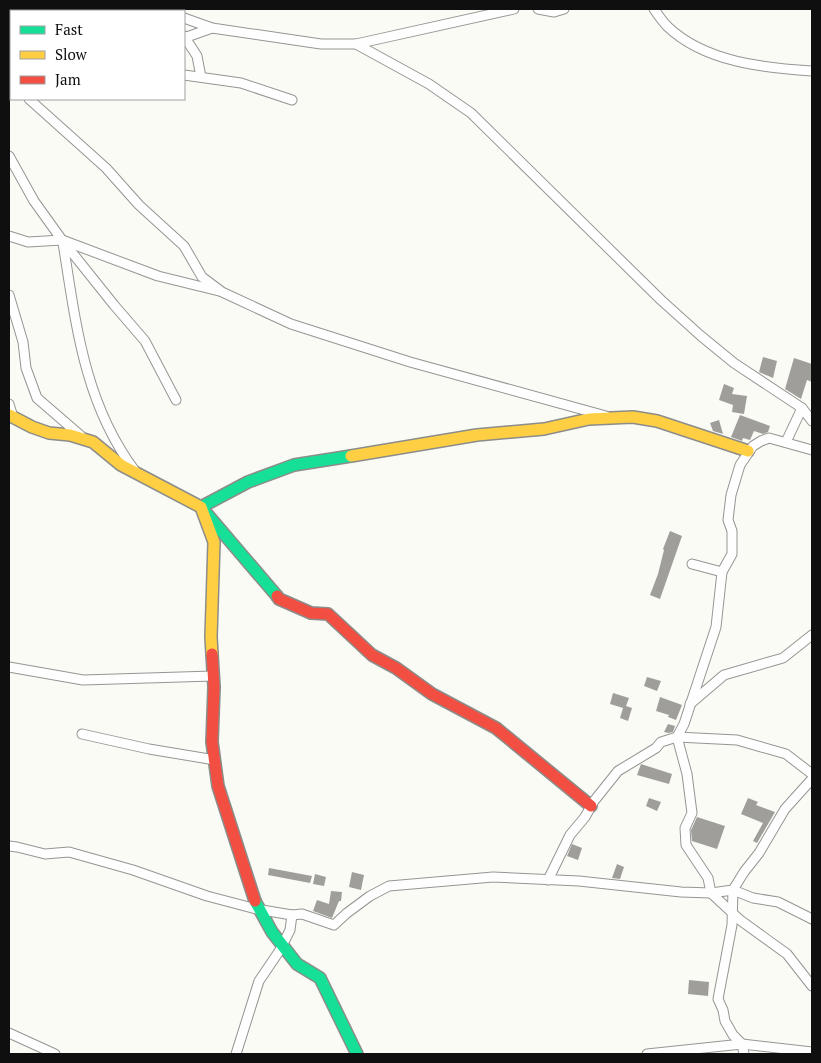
<svg xmlns="http://www.w3.org/2000/svg" width="821" height="1063" font-family="'PT Serif',serif">
<rect width="100%" height="100%" fill="#fbfbf6"/>
<g fill="#9f9e9b">
<path d="M763 357 777 361 773 378 759 372Z"/>
<path d="M794 358 812 364V382L807 380 801 399 785 389Z"/>
<path d="M724 384 734 388 732 394 747 396 744 414 732 412 733 405 719 400Z"/>
<path d="M740 415 770 426 768 432 763 434 754 431 750 440 743 438 742 441 731 437Z"/>
<path d="M719 420 723 434 713 431 710 423Z"/>
<path d="M670 531 682 536 660 599 650 595 658 574 664 550 663 549Z"/>
<path d="M647 677 661 681 657 691 644 686Z"/>
<path d="M613 693 629 698 626 706 632 708 628 721 620 718 623 708 610 704Z"/>
<path d="M660 697 682 705 676 720 668 717 669 715 656 711Z"/>
<path d="M668 724 675 726 673 732 668 733 664 732Z"/>
<path d="M641 764 672 774 669 784 637 775Z"/>
<path d="M649 798 661 802 657 811 646 806Z"/>
<path d="M748 798 758 802 756 805 775 812 757 843 753 841 763 823 741 814Z"/>
<path d="M697 817 725 826 717 849 692 841 691 830Z"/>
<path d="M572 844 582 848 578 860 567 856Z"/>
<path d="M617 864 624 867 620 879 612 878Z"/>
<path d="M269 868 312 876 310 883 268 875Z"/>
<path d="M352 872 364 875 361 890 349 887Z"/>
<path d="M315 874 326 877 324 886 313 884Z"/>
<path d="M331 891 342 892 341 901H339L332 918 313 911 317 900 329 904Z"/>
<path d="M689 980 709 982 708 996 688 994Z"/>
</g>
<g fill="none" stroke-linecap="round" stroke-linejoin="round">
<g stroke="#959593" stroke-width="11">
<g id="street">
<path d="M161 9 167 11"/>
<path d="M538 9 554 12 564 9"/>
<path d="M654 9C658 15 663 22 668 27 705 62 764 68 812 71"/>
<path d="M184 18 212 28 321 44H356L429 84 471 113 661 300 701 336 734 363 802 408 812 421"/>
<path d="M184 36 197 56 201 77"/>
<path d="M184 38 212 28"/>
<path d="M356 44 514 9"/>
<path d="M184 75 241 83 292 100"/>
<path d="M9 77H11"/>
<path d="M9 87 11 89"/>
<path d="M29 99 106 168 139 205 184 246 202 277 222 292 291 324 410 362 606 416"/>
<path d="M9 156 34 201 62 240 114 305 145 341 176 400"/>
<path d="M9 236 28 242 62 240 158 276 219 291"/>
<path d="M63 243C76 324 84 403 135 471"/>
<path d="M9 295 23 342 26 368 37 398 81 436"/>
<path d="M9 404 13 417"/>
<path d="M786 442 802 408"/>
<path d="M812 450 769 438 761 441 753 446 740 465 731 495 728 520 732 531V554L722 572 716 627 684 724 677 737 687 774 692 813 685 828 686 845 708 878 711 893 740 920 787 954 812 986"/>
<path d="M692 564 722 572"/>
<path d="M9 667 83 680 213 676"/>
<path d="M690 704 724 675 783 658 812 635"/>
<path d="M82 734 149 749 215 760"/>
<path d="M9 846 17 847 45 854 69 852 133 870 207 896 256 909 292 915 290 930 280 950 259 981 236 1054"/>
<path d="M548 880 570 835 585 817 594 801 618 771 656 748 661 742 677 737 737 740 786 754 812 774"/>
<path d="M292 915 302 914 334 925 347 913 370 896 389 886 493 877 579 881 681 892 711 893 733 890 753 898 778 902 812 919"/>
<path d="M9 1033 55 1054"/>
<path d="M647 1054 742 1044 812 1052"/>
<path d="M744 1054 742 1044 733 1035 725 1021 723 1010 718 999 732 925 733 890 744 872 759 853 785 809 812 779"/>
</g>
</g>
<g stroke="#8c8c8a" stroke-width="14">
<g id="fast">
<path d="M277 596 201 507 248 482 294 465 351 456"/>
<path d="M255 901 272 932 297 964 320 978 357 1054"/>
</g>
</g>
<g stroke="#8c8c8a" stroke-width="14">
<g id="slow">
<path d="M9 415 32 427 49 433 70 435 93 442 121 465 201 507 214 542 211 637 212 654"/>
<path d="M351 456 477 435 544 429 589 419 633 417 657 421 748 451"/>
</g>
</g>
<g stroke="#8c8c8a" stroke-width="14">
<g id="jam">
<path d="M277 596 279 599 311 613 328 614 372 655 396 668 432 694 496 728 591 806"/>
<path d="M212 654 214 687 212 742 218 786 255 901"/>
</g>
</g>
<use href="#street" stroke="#fefefe" stroke-width="9"/>
<use href="#fast" stroke="#16e098" stroke-width="11"/>
<use href="#slow" stroke="#ffcf43" stroke-width="11"/>
<use href="#jam" stroke="#f24e42" stroke-width="11"/>
</g>
<rect width="821" height="1063" fill="none" stroke="#0f0f0f" stroke-width="20"/>
<rect x="10" y="10" width="175" height="90" fill="#ffffff" stroke="#9f9f9f"/>
<rect x="20" y="26" width="25" height="8" fill="#16e098" stroke="#9f9f9f"/>
<text x="55" y="35" font-size="15" fill="#0f0f0f">Fast</text>
<rect x="20" y="51" width="25" height="8" fill="#ffcf43" stroke="#9f9f9f"/>
<text x="55" y="60" font-size="15" fill="#0f0f0f">Slow</text>
<rect x="20" y="76" width="25" height="8" fill="#f24e42" stroke="#9f9f9f"/>
<text x="55" y="85" font-size="15" fill="#0f0f0f">Jam</text>
</svg>
